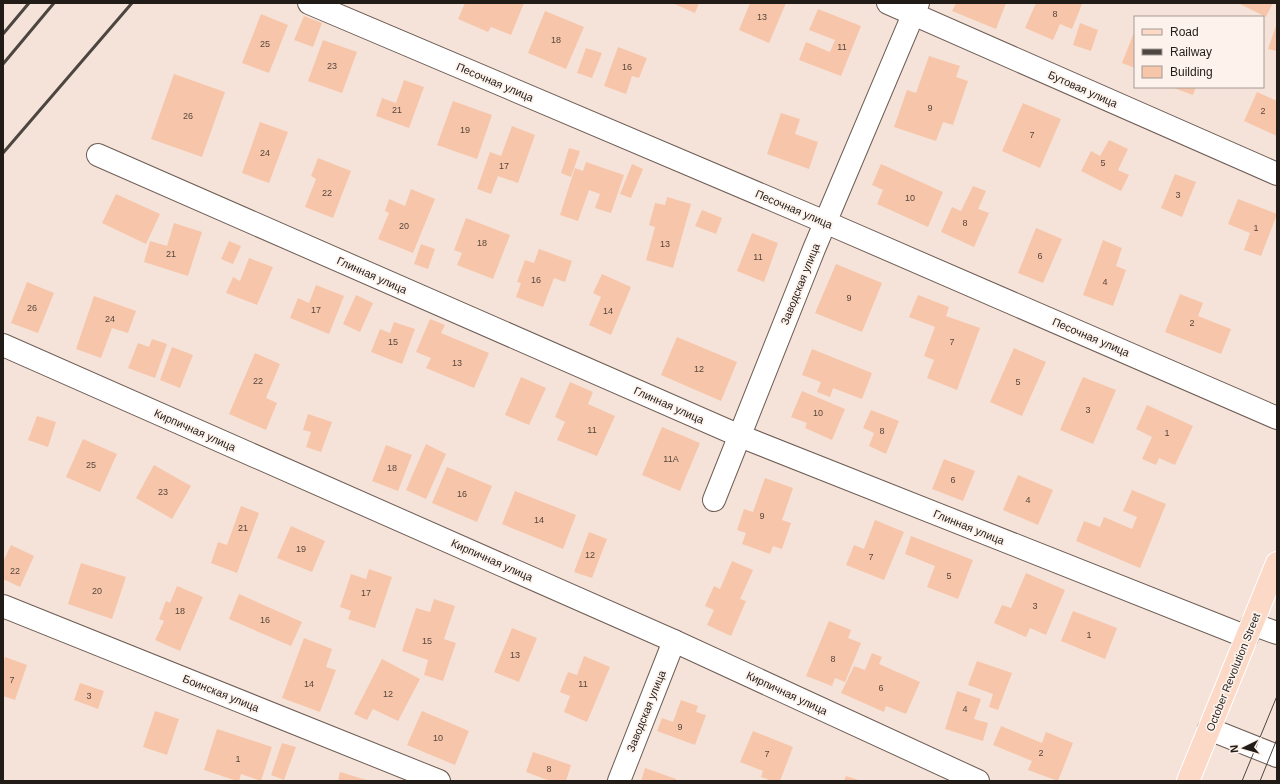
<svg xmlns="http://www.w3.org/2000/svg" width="1280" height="784" font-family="Helvetica,sans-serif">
<rect width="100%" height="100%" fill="#f5e3d9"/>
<g fill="#f7c6aa">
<path d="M465 3H524L511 35 491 27 488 32 458 19Z"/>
<path d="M672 3H699L695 13Z"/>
<path d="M750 3H786L769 43 739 30Z"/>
<path d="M956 3H1006L996 29 952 11Z"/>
<path d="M1036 3H1080L1082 4 1072 29 1060 24 1053 40 1025 28Z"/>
<path d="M1238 3H1273L1266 17Z"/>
<path d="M818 9 861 26 841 76 799 60 806 42 830 52 835 40 809 30Z"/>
<path d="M545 11 584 27 566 69 528 53Z"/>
<path d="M261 14 288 25 269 73 242 63Z"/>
<path d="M304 16 322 23 313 47 294 40Z"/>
<path d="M1080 23 1098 30 1091 51 1073 45Z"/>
<path d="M1277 23V51L1268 49Z"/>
<path d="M1135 30V68L1122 63Z"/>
<path d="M323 40 357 52 342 93 308 81Z"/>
<path d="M618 47 647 58 639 78 632 76 626 94 604 86Z"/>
<path d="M586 48 602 53 592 78 577 73Z"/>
<path d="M929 56 960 66 956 77 968 81 953 125 943 122 936 141 894 127 907 90 916 93Z"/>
<path d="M174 74 225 92 202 157 151 139Z"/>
<path d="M404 80 424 87 409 128 376 116 382 98 396 103Z"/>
<path d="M1171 87H1196L1193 95Z"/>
<path d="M1257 92 1277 101V136L1244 121Z"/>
<path d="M453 101 492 115 477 159 437 145Z"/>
<path d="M1023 103 1061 119 1040 168 1002 151Z"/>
<path d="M781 113 800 119 795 134 818 142 809 169 767 154Z"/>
<path d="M260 122 288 132 269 183 242 173Z"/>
<path d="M512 126 535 135 518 183 498 176 491 194 477 189 490 152 501 156Z"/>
<path d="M1109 140 1128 149 1118 170 1129 175 1121 191 1081 171 1091 151 1100 156Z"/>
<path d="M569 148 580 151 571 177 561 173Z"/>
<path d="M318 158 351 171 333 218 305 207 316 179 311 176Z"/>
<path d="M586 162 624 175 611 213 595 208 600 194 589 190 578 221 560 215 575 168 583 171Z"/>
<path d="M632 164 643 169 631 198 620 194Z"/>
<path d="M881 164 943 192 928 227 877 204 883 190 872 185Z"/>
<path d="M1175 174 1196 182 1182 217 1161 208Z"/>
<path d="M973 186 986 191 978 209 989 213 974 247 941 232 952 207 961 211Z"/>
<path d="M411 189 435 199 413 253 378 239 389 213 385 211 389 199 405 206Z"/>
<path d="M116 194 160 214 146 244 102 223Z"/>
<path d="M667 197 691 204 673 268 646 260 655 227 649 225 655 203 665 205Z"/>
<path d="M1238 199 1277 214 1261 256 1244 250 1250 233 1228 224Z"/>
<path d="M702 210 722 218 716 234 695 226Z"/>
<path d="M466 218 510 235 493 279 457 265 462 253 454 250Z"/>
<path d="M174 223 202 232 188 276 144 262 150 241 167 246Z"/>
<path d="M1036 228 1062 239 1043 283 1018 273Z"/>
<path d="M752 233 778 243 764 282 737 271Z"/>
<path d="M1103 240 1122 248 1116 266 1126 270 1113 306 1083 295Z"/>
<path d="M229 241 241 246 233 264 221 259Z"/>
<path d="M421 244 435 249 428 269 414 264Z"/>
<path d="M539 249 572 261 565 282 554 278 543 307 516 297 521 283 517 282 525 260 534 263Z"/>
<path d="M249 258 273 267 257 305 226 293 233 277 240 281Z"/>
<path d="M836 264 882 283 862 332 815 313Z"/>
<path d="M602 274 631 287 611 335 589 325 601 297 593 293Z"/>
<path d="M27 282 54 293 38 333 11 323Z"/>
<path d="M316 285 344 296 329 334 290 318 298 298 309 303Z"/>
<path d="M1180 294 1203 303 1198 316 1231 329 1221 354 1165 332Z"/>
<path d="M356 295 373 303 360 332 343 324Z"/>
<path d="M918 295 949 307 946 316 980 328 957 390 927 378 934 360 924 356 935 327 909 317Z"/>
<path d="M94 296 136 311 128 333 112 328 101 358 76 349Z"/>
<path d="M430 319 445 325 441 333 489 353 474 388 426 368 431 358 416 352Z"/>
<path d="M394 322 415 329 402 364 371 352 380 329 390 333Z"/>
<path d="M677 337 737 362 721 401 661 375Z"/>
<path d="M152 339 167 344 155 378 128 368 138 343 149 347Z"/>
<path d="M172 347 193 355 180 388 160 380Z"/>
<path d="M1014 348 1046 362 1022 416 990 402Z"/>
<path d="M812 349 872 373 862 399 833 388 830 397 817 392 821 382 802 375Z"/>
<path d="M255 353 280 364 266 398 277 403 266 430 229 414Z"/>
<path d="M521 377 546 388 529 425 505 415Z"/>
<path d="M1083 377 1116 390 1093 444 1060 430Z"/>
<path d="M570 382 593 392 588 404 615 416 597 456 557 440 565 422 555 417Z"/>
<path d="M802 391 845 409 832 440 805 428 807 423 791 417Z"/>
<path d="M1147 405 1193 426 1175 465 1159 458 1156 465 1142 459 1152 437 1136 429Z"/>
<path d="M871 410 899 421 886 454 869 446 874 433 863 428Z"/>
<path d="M308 414 332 422 321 452 306 447 311 432 303 430Z"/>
<path d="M37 416 56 422 48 447 28 440Z"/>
<path d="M662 427 700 443 680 491 642 475Z"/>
<path d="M83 439 117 454 100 492 66 477Z"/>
<path d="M426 444 446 454 426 499 406 490Z"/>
<path d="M386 445 412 455 398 491 372 481Z"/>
<path d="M944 459 975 471 963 501 932 489Z"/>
<path d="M154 465 191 486 172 519 136 498Z"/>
<path d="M447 467 492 486 477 522 432 503Z"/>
<path d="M1018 475 1053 490 1038 525 1003 510Z"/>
<path d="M765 478 793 488 782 520 791 523 782 549 773 546 770 554 742 544 746 533 737 530 744 509 753 512Z"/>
<path d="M1132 490 1166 504 1140 568 1076 541 1084 521 1100 527 1104 517 1132 529 1137 517 1123 511Z"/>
<path d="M515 491 576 515 563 549 502 524Z"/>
<path d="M241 506 259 513 237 573 211 563 218 542 227 545Z"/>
<path d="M875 520 904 532 884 580 846 565 854 545 864 549Z"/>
<path d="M291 526 325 541 312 572 277 558Z"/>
<path d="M589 532 607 539 592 578 574 572Z"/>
<path d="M911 536 973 560 958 599 927 587 935 566 905 554Z"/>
<path d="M11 545 34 556 20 587 3 579V562Z"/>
<path d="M732 561 753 570 740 599 746 601 731 636 707 625 714 610 705 606 714 586 720 589Z"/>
<path d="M81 563 126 577 112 619 68 604Z"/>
<path d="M369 569 392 577 375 628 348 619 351 611 340 607 351 574 366 579Z"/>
<path d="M1026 573 1065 590 1046 635 1030 628 1026 637 994 623 1002 605 1011 608Z"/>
<path d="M177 586 203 597 180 651 155 640 164 621 159 619 166 601 170 603Z"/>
<path d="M239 594 302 622 291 646 229 619Z"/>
<path d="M434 599 455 606 444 639 456 643 443 681 424 675 428 660 402 651 416 608 430 612Z"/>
<path d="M1073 611 1117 628 1105 659 1061 641Z"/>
<path d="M829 621 851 630 848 638 861 643 845 682 835 678 832 686 806 676Z"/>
<path d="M512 628 537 638 519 682 494 672Z"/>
<path d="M304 638 332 649 326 667 336 670 320 712 282 698Z"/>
<path d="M872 653 882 657 879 664 920 682 906 714 886 706 884 712 841 693 854 666 865 670Z"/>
<path d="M584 656 610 667 587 722 564 712 570 696 560 692 568 672 577 675Z"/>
<path d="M5 657 27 665 15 700 3 696V664Z"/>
<path d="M382 659 420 679 398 721 373 709 367 720 354 714Z"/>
<path d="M977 661 1012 673 998 710 989 707 993 694 968 685Z"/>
<path d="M80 683 104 691 98 709 74 700Z"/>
<path d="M957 691 981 699 974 719 988 723 983 741 945 729Z"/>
<path d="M681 700 698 706 696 712 706 715 695 745 657 731 662 718 673 722Z"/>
<path d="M155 711 179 719 167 755 143 747Z"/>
<path d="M422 711 469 731 455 765 407 745Z"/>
<path d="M1001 726 1042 743 1046 732 1073 743 1058 781 1028 770 1032 761 993 745Z"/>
<path d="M217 729 272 747 261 781 241 774 239 781H237L204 770Z"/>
<path d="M753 731 793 747 780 781H772L761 777 763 771 740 762Z"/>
<path d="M282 743 296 747 284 780 271 775Z"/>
<path d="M533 752 571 765 566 781H550L526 772Z"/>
<path d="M645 768 676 779V781H641Z"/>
<path d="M340 772 370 781H338Z"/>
<path d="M846 776 862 781H844Z"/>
</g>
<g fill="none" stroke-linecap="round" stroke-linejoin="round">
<g stroke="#6d5d54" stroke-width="24">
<g id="minor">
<path d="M309 3 825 222 1277 418"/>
<path d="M888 3 1277 174"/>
<path d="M98 155 740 436 1247 637"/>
<path d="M3 345 674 641 978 781"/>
<path d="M714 500 814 249 918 3"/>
<path d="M3 606 439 781"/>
<path d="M1252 624 1277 633"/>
<path d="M1209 729 1277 756"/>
<path d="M619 781 674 641"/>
</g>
</g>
<g stroke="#fff" stroke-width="24">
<path id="major" d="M1188 781 1277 563"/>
</g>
<use href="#minor" stroke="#fff" stroke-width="22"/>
<use href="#major" stroke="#fcd9c6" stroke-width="22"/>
<g stroke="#4d4540" stroke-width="1">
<path d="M1242 781 1277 696"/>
<path d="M1260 781 1277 739"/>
</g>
<g stroke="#4d4540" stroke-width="3">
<path d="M3 34 29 3"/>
<path d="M3 64 54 3"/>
<path d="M3 153 132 3"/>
</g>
</g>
<g text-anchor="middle" stroke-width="3.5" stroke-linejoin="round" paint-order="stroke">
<g font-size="9" fill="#57463c">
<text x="1055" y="17">8</text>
<text x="762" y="20">13</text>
<text x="556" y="43">18</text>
<text x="265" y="47">25</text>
<text x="842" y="50">11</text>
<text x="332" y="69">23</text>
<text x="627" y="70">16</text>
<text x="930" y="111">9</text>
<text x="397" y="113">21</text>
<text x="1263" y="114">2</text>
<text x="188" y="119">26</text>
<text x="465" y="133">19</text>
<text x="1032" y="138">7</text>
<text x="265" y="156">24</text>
<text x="1103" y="166">5</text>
<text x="504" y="169">17</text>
<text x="327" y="196">22</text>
<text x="1178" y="198">3</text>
<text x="910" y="201">10</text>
<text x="965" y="226">8</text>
<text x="404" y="229">20</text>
<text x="1256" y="231">1</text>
<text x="482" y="246">18</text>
<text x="665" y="247">13</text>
<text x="171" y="257">21</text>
<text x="1040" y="259">6</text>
<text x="758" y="260">11</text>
<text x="536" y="283">16</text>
<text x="1105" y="285">4</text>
<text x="849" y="301">9</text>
<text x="32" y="311">26</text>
<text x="316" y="313">17</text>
<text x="608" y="314">14</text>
<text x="110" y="322">24</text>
<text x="1192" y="326">2</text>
<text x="393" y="345">15</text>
<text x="952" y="345">7</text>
<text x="457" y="366">13</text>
<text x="699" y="372">12</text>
<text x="258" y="384">22</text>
<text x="1018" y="385">5</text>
<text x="1088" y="413">3</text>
<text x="818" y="416">10</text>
<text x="592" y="433">11</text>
<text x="882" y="434">8</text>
<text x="1167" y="436">1</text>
<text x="671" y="462">11А</text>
<text x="91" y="468">25</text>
<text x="392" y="471">18</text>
<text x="953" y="483">6</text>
<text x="163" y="495">23</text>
<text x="462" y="497">16</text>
<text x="1028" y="503">4</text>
<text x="762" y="519">9</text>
<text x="539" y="523">14</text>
<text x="243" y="531">21</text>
<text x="301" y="552">19</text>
<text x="590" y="558">12</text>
<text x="871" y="560">7</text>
<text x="15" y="574">22</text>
<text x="949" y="579">5</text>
<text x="97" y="594">20</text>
<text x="366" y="596">17</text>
<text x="1035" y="609">3</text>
<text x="180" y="614">18</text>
<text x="265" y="623">16</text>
<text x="1089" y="638">1</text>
<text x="427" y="644">15</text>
<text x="515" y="658">13</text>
<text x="833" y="662">8</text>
<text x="12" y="683">7</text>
<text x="309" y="687">14</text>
<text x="583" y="687">11</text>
<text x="881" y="691">6</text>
<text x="388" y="697">12</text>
<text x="89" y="699">3</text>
<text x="965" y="712">4</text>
<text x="680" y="730">9</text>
<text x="438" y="741">10</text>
<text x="1041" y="756">2</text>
<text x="767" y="757">7</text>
<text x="238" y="762">1</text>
<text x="549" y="772">8</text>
</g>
<g font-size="11" fill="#221c18" stroke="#fdf2ec">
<text transform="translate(495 82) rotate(23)" y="4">Песочная улица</text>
<text transform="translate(1083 89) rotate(24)" y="4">Бутовая улица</text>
<text transform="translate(794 209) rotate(23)" y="4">Песочная улица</text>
<text transform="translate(372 275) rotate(24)" y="4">Глинная улица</text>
<text transform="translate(800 284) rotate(-68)" y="4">Заводская улица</text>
<text transform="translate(1091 337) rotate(23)" y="4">Песочная улица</text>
<text transform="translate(669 405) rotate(24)" y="4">Глинная улица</text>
<text transform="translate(195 430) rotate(24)" y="4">Кирпичная улица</text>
<text transform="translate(969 527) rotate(22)" y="4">Глинная улица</text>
<text transform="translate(492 560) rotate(24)" y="4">Кирпичная улица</text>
<text transform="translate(1233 672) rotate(-68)" y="4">October Revolution Street</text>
<text transform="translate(221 693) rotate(22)" y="4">Боинская улица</text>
<text transform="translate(787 693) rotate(25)" y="4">Кирпичная улица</text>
<text transform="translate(646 711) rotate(-68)" y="4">Заводская улица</text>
</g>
</g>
<rect width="1280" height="784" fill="none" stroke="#221c18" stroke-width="8"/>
<rect x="1134" y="16" width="130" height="72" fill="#fdf2ec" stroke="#a59c97"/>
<rect x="1142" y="29" width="20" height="6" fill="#fcd9c6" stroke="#a59c97"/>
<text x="1170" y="36" font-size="12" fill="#221c18">Road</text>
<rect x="1142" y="49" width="20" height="6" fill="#4d4540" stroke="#a59c97"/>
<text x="1170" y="56" font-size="12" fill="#221c18">Railway</text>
<rect x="1142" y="66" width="20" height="12" fill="#f7c6aa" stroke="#a59c97"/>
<text x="1170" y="76" font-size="12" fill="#221c18">Building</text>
<g transform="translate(1244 748) rotate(265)" stroke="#fdf2ec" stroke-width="3" paint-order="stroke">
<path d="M0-3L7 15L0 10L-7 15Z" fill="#221c18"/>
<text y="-6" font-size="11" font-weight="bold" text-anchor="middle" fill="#221c18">N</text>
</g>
</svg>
